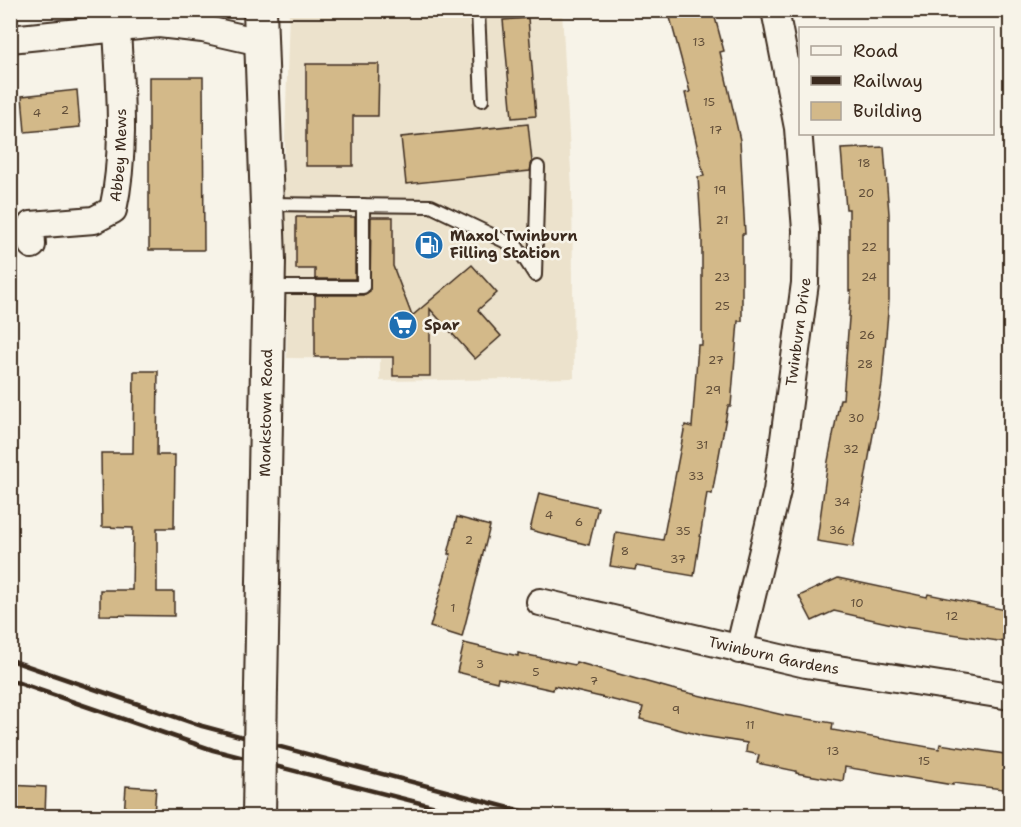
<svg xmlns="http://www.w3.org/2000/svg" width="1021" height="827" font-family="'Shantell Sans',sans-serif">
<rect width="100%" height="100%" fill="#f7f3e8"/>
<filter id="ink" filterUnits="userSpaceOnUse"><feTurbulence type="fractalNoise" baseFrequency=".0167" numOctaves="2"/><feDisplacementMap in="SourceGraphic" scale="12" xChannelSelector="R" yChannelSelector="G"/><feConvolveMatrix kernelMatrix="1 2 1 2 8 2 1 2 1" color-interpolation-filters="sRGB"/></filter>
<g filter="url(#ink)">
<path fill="#ece2cc" d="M289 11H562L572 189 574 378 380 381V359L287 358 284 170Z"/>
<g fill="#d3b989" stroke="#3b2a1e" stroke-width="1.5">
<path d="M668 10H713L724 51 720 52 740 140 745 234H742V321H738L731 406H728L712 494 707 493 694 576 636 566 635 570 610 566 616 532 663 540 685 425 692 427 698 345H702V241L698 177 704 176 685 93 690 92Z"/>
<path d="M528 18 536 116 512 118 503 20Z"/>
<path d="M306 64H379L378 116H353V166H306Z"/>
<path d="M149 77H203L204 250H149Z"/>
<path d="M77 90 80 127 25 132 22 96Z"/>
<path d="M528 124 532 162 530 171 406 184 401 137Z"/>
<path d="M884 147 889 214V300L882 384 853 547 817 541 828 461 840 399H843L851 291H849V209H846L841 149Z"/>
<path d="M296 217H355V279H315V269H296Z"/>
<path d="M371 217H393V266L412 316 472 265 497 293 478 310 501 336 475 359 430 309V376H393V357H315V295H363L370 291Z"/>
<path d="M134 371H158L157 455H175L174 528H157V592H174V616L100 615V590H132L133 528 102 527 101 453H133Z"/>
<path d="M539 493 598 507 589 545 530 530Z"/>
<path d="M457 517 490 526 462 637 430 627 451 554H448Z"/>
<path d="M838 578 927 597 928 594 1011 611V643L905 627 834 611 812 621 799 596Z"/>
<path d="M464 643 518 656V653L575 665 576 662 672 689 783 715 833 723 832 730 939 749 940 744 1011 755V790L953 783V785L845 767 843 781 796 773V771L757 763 759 755 746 752 747 743 703 736 640 719 643 707 554 686 553 690 498 678 497 682 457 672Z"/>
<path d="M10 785 46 787 45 816H10Z"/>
<path d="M126 786 156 788 154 816H124Z"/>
</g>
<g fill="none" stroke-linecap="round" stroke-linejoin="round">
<g stroke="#3b2a1e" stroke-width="16">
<g id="service">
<path d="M478 10 482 100"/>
<path d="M268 204 431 206 517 247 535 275 538 167"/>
<path d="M269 287H363V205"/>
</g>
</g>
<g stroke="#3b2a1e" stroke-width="30">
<g id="minor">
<path d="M10 39 159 24 203 29 260 42"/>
<path id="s1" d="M32 245 31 225 94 220 113 210C126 151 120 89 117 29"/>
<path id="s2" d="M540 602 806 664 1010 696"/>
<path id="s3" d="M739 650 777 491 805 283 806 230 798 128 775 10"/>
</g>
</g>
<g stroke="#3b2a1e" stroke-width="36">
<path id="tertiary" d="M260 10 269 260 261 688"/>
</g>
<use href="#service" stroke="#f7f3e8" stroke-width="12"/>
<use href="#minor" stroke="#f7f3e8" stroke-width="26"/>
<use href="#tertiary" stroke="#f7f3e8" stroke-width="32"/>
<g stroke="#3b2a1e" stroke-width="4.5">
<path d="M10 660 202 726 540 816"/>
<path d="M10 680 213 750 471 816"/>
</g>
<g stroke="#3b2a1e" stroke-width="36" stroke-linecap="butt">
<path id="tertiary-bridge" d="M259 816 261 688"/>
</g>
<use href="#tertiary-bridge" stroke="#f7f3e8" stroke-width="32"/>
</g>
</g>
<defs>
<g id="fuel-disc" transform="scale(1.5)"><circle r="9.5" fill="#1f6fb2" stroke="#f7f3e8"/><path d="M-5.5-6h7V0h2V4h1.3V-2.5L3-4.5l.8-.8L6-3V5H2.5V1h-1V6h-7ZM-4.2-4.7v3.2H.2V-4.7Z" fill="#fff"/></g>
<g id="supermarket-disc" transform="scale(1.5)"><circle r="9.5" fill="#1f6fb2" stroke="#f7f3e8"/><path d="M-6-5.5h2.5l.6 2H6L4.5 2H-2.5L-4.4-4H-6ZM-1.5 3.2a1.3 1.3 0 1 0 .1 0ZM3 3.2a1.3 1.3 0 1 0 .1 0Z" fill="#fff"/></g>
</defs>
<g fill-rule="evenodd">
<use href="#fuel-disc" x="429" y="245"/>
<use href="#supermarket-disc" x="403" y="325"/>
</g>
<g text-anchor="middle" stroke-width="5" stroke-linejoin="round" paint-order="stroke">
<g font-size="12" fill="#614e39">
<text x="699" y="46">13</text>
<text x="709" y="106">15</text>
<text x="65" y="114">2</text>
<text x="37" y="117">4</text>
<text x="716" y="134">17</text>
<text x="864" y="167">18</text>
<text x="720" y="194">19</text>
<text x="866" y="197">20</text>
<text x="722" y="224">21</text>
<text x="869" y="251">22</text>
<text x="722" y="281">23</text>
<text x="869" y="281">24</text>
<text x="722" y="310">25</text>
<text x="867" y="339">26</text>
<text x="716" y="364">27</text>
<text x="865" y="368">28</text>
<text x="713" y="394">29</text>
<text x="856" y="422">30</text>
<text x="702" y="449">31</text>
<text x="851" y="453">32</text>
<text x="696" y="480">33</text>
<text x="842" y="506">34</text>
<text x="549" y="519">4</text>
<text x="579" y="526">6</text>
<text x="837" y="534">36</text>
<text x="683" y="535">35</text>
<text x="469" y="544">2</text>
<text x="625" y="555">8</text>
<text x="678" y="563">37</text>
<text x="857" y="607">10</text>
<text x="453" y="612">1</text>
<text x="952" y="620">12</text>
<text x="480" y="668">3</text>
<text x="536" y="676">5</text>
<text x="594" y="685">7</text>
<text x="676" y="714">9</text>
<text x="750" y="729">11</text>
<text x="833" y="755">13</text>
<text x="924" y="765">15</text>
</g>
<g font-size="15" fill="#3b2a1e" stroke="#f7f3e8">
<text dy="5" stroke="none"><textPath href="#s1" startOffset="160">Abbey Mews</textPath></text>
<text dy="5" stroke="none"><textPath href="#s3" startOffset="324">Twinburn Drive</textPath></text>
<text transform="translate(266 413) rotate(-89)" y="5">Monkstown Road</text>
<text dy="5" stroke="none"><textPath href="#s2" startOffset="240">Twinburn Gardens</textPath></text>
</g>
<g font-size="15" font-weight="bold" fill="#3b2a1e" stroke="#f7f3e8" text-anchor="start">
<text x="450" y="241">Maxol Twinburn<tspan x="450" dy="17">Filling Station</tspan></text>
<text x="424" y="330">Spar</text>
</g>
</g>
<rect width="1021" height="827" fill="none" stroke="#f7f3e8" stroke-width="36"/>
<rect x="18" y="18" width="985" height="791" fill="none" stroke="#3b2a1e" stroke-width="2" filter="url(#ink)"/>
<rect x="799" y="27" width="195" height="108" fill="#f7f3e8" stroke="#aca397" stroke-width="1.5"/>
<rect x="811" y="46" width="30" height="9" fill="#f7f3e8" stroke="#aca397" stroke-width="1.5"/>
<text x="853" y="57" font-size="18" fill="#3b2a1e">Road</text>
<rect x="811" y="76" width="30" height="9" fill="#3b2a1e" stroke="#aca397" stroke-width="1.5"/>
<text x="853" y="87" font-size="18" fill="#3b2a1e">Railway</text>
<rect x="811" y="102" width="30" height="18" fill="#d3b989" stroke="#aca397" stroke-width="1.5"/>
<text x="853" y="117" font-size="18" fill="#3b2a1e">Building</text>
</svg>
